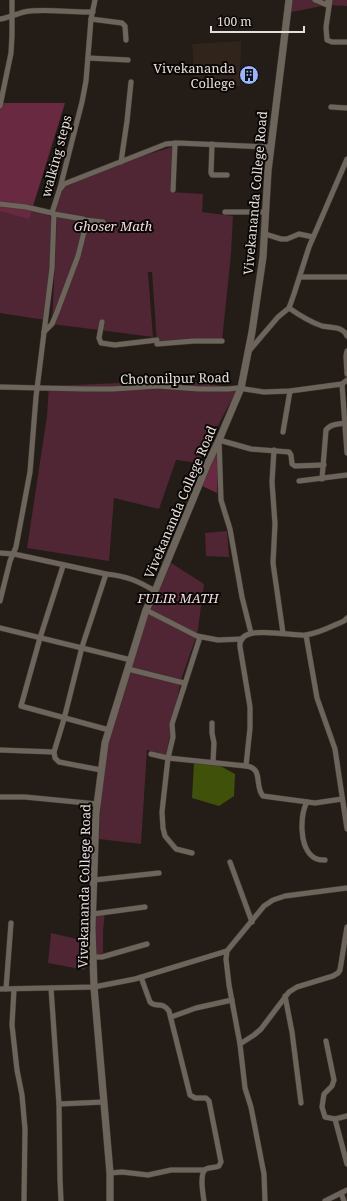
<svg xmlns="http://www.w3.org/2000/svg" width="347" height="1201" font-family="'Noto Serif',serif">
<rect width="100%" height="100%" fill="#241c16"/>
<path fill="#31241a" d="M241 41 240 86H195L192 44Z"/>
<g fill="#502534">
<path d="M288 0H347V6L327 5 287 13Z"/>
<path d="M172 147 170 192 203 194 202 212 233 216 231 254 222 341 157 344 152 272H148L153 337 52 324 57 217 53 212 64 186 113 165Z"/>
<path d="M0 202 25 206 54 218 45 320 0 313Z"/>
<path d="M167 381H184L238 388 198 463 176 460 159 509 114 498 109 561 27 548 47 416 49 386Z"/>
<path d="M227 531 229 557 206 556 205 533Z"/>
<path d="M168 561 204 584 197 636 196 637 181 680 166 755 147 750 141 844 99 839 102 770 109 737 114 726 129 665 146 610Z"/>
<path d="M105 910 103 932V953L96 955 95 911Z"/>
<path d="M51 933 85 941V970L48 963Z"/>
</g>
<g fill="#692941">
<path d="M0 103H65L29 219 0 211Z"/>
<path d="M218 449 217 493 200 485Z"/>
</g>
<path fill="#40520a" d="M213 762 235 774 234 796 219 806 192 798 194 764Z"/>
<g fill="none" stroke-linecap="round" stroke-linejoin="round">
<g stroke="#3d3733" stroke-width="6">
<g id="street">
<path d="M315 0 327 5 328 0"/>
<path d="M330 0 326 27 327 40 332 42H347"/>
<path d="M0 19C9 18 16 14 24 12 46 8 70 13 93 12"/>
<path d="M91 19 122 23 125 26 126 40"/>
<path d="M88 58 128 60"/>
<path d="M0 106 11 53 12 35V0"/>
<path d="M331 107 347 108"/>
<path d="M212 144 211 173 212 175H227"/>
<path d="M121 162 127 121 131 82"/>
<path d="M61 188 64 184 166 144 178 143 270 147"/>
<path d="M173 190 175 143"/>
<path d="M0 204 26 207 52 213"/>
<path d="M225 212H265"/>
<path d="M85 220 103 222"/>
<path d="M265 234 281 239H287L299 234 313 237"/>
<path d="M300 277H347"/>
<path d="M289 308C299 315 310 322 322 326 331 328 343 326 347 336"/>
<path d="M102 322 99 338 101 343 115 345 157 340"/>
<path d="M44 332 52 324 57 312 78 256 86 224 85 220 83 219 54 214"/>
<path d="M157 344 194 341H222"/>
<path d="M249 351 278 317 289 308 294 294 309 247 347 159"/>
<path d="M347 351 346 356 347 374"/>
<path d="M342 384 347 453"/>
<path d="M0 387 84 389H113L158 386 199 389H228L238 388 264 392 290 391 342 384 347 380"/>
<path d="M283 432 290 391"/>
<path d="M274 450 272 482 275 524 273 563 283 633"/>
<path d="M322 479 326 430C330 424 338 424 345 423"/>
<path d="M299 481 347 475"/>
<path d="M0 553 14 554 106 574C127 576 138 581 155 591"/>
<path d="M63 566 40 638 21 706 109 730"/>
<path d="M0 601 10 561 16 547 30 472 36 397 52 268 54 214 52 213 60 188 82 102 86 81 91 19 95 0"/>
<path d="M146 610 197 636 218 640 242 639"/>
<path d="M0 628 131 660"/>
<path d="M251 633 242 597 230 529 221 500 219 440 251 449 289 452 291 455 292 464 295 466 324 465"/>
<path d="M306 635 317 698 335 749 347 829"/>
<path d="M128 669 184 683"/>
<path d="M212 723V733L214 743 213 762"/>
<path d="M0 750 54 752"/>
<path d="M151 754 168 758 246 766 250 728V707L240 647C237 622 293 637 306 635 320 633 332 626 344 621L347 618"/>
<path d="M246 766C264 768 254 786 263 796L315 803 342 799"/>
<path d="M101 770 59 762 55 758 54 752 64 719 82 647 106 574"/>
<path d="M0 797H25L97 804"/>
<path d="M307 802C298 818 299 862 325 860"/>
<path d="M192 853 176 849 165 836 163 828 162 812 168 758 173 737 172 724 200 637"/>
<path d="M230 862 252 922"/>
<path d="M94 880 159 873"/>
<path d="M93 914 145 907"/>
<path d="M227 951 226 959 229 985 240 1044 245 1088 251 1107 264 1174 265 1201"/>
<path d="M94 957H102L147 944"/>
<path d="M141 977 150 1002C157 1009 161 1000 169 1011L190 1095 195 1098H206L209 1101 221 1162 219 1166C215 1168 210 1167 206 1169 199 1173 203 1194 204 1201"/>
<path d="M51 988 59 1104 60 1179 61 1201"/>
<path d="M0 989 94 987 135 979 227 951 264 906 273 900 285 896 347 888"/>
<path d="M6 989 11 923"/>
<path d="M14 989 12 1025 17 1070 22 1095 25 1129 24 1201"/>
<path d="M285 996 292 1032 301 1103"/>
<path d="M171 1017 196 1008 232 1000"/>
<path d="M326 1041 334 1080 332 1086 324 1094 322 1107 325 1117 335 1119 347 1164"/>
<path d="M240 1044 254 1035 261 1029 289 992 297 987 333 976 338 973 340 970 347 927"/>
<path d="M59 1104 104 1102"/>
<path d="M335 1119 347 1116"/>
<path d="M110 1173 122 1172 148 1175 171 1170H204"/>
<path d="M341 1193 344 1201"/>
<path d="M325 1201 347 1190"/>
</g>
</g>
<g stroke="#3d3733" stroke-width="8">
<path id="secondary" d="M110 1201V1173L94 987 92 928 96 813 105 743 146 610 155 591 208 463 219 440 241 388 252 332 263 257 268 171 289 0"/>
</g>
<use href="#street" stroke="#6d645c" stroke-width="5"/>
<use href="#secondary" stroke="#6d645c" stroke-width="7"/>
</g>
<defs>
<g id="building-disc" transform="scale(1)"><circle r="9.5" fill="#97b6fd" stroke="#0b0705"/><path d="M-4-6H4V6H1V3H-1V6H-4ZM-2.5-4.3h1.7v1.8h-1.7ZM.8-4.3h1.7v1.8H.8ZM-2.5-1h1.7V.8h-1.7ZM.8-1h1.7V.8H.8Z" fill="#111"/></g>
</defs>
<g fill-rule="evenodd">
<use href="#building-disc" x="249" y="75"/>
</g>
<g text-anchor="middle" stroke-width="4" stroke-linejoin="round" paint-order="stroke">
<g font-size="13" fill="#e5dfdb" stroke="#0b0705" text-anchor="end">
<text x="235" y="73">Vivekananda<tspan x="235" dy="15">College</tspan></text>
</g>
<g font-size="13" fill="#e5dfdb" stroke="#0b0705">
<text transform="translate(56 156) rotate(-75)" y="5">walking steps</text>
<text transform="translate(255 193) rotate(-85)" y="5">Vivekananda College Road</text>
<text transform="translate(175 378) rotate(-1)" y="5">Chotonilpur Road</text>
<text transform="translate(180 502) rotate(-67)" y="5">Vivekananda College Road</text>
<text transform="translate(84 886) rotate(-89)" y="5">Vivekananda College Road</text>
</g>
<g font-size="13" font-style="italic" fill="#f1dce2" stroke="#0b0705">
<text x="113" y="231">Ghoser Math</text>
<text x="178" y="603">FULIR MATH</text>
</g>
</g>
<path d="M211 26v6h93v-6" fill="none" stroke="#e5dfdb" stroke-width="2"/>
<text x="217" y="26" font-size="12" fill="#e5dfdb" stroke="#0b0705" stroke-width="3" paint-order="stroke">100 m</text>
</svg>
